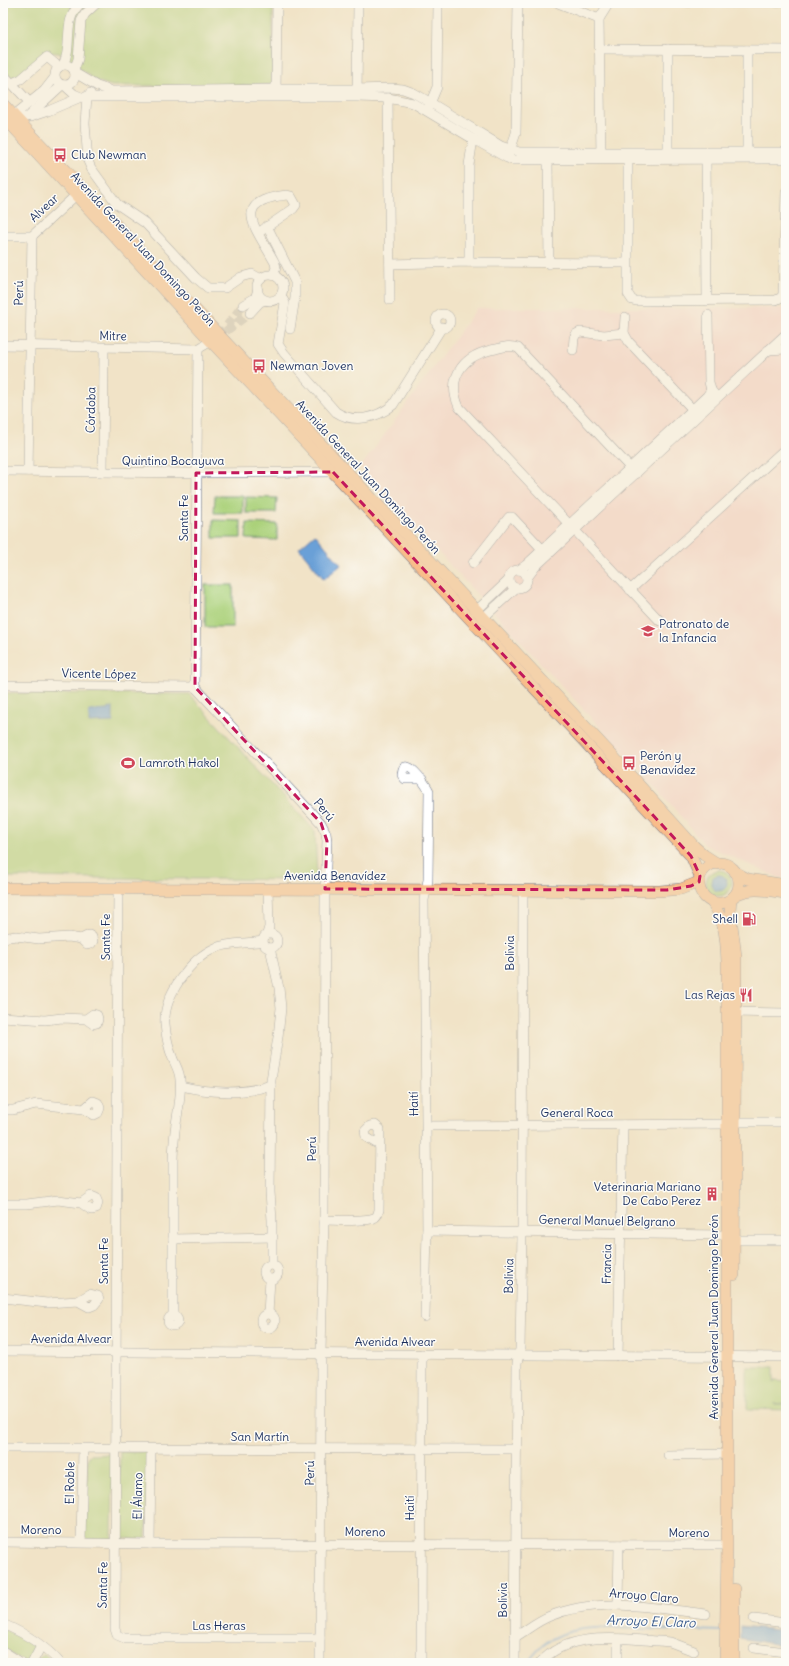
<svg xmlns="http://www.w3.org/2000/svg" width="789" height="1666" font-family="Delius,sans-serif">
<rect width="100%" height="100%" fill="#fdfcf7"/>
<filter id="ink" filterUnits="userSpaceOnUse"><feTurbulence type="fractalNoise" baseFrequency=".025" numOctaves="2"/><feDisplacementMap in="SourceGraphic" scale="8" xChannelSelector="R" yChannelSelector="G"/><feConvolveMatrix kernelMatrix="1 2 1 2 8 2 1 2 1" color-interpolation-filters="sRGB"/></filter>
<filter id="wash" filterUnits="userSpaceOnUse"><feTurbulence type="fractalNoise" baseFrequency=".012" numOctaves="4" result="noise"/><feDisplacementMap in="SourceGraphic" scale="16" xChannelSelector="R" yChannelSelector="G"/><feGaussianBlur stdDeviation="0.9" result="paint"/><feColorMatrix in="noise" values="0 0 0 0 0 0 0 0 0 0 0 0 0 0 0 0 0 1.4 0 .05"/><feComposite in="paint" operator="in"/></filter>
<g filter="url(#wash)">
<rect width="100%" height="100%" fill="#f1e3c7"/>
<path fill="#f7d0cd" d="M477 308H786V878H780L705 845 661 793 360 468Z"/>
<g fill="#abd17a" stroke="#63806c">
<path d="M3 3H273V85L112 86 96 81 61 54C40 46 30 77 12 78L3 70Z"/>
<path d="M604 3H786V6L603 5Z"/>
<path d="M215 496H243V513H214Z"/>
<path d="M246 497 277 498 276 513H246Z"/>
<path d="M213 520 241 521V538H213Z"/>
<path d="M247 523 277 524V540L246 539Z"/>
<rect x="205" y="585" width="28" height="42"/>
<path d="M3 693 189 694 315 831 317 876 310 880 3 877Z"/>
<circle cx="719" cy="883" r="13"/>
<path d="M747 1367H774V1383L775 1381 786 1382V1403L774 1404H786V1410L747 1409Z"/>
<path d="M120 1452H148L146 1540 118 1538Z"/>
<path d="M111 1454 113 1456 112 1540H88L84 1536 88 1459 89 1456 91 1455Z"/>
<path d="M3 1629 19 1636 35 1646 36 1651 29 1662 26 1663 3 1649Z"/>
<path d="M45 1655 54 1663H36L41 1656Z"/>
</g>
<g fill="#6aa0d7" stroke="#42689a">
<path d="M315 534 341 565 324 579 299 548Z"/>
<path d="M113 707V722L89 723V711L108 710V708Z"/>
<circle cx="719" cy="883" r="8"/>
<path d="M740 1626 786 1631V1646L740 1638Z"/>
</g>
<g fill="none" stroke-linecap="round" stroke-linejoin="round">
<path stroke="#6aa0d7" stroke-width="2" d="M527 1663C535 1653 544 1642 556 1637 583 1624 614 1628 642 1629 669 1629 695 1630 722 1631"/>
</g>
</g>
<g filter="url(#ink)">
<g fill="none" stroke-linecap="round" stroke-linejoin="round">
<g stroke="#c6bfb2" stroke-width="9" stroke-dasharray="9 4.5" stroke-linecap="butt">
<path d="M226 331 250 313"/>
<path d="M219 336 243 305"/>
</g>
<g stroke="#666e83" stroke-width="10">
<g id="minor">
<path d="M558 3 599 19"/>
<path d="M600 49 786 50"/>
<path d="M668 49V156"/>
<path d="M747 50V156"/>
<path d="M63 65C74 44 61 21 81 3"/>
<circle cx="65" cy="75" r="10"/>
<path d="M74 70 78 59 81 21 85 14 97 3"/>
<path d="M75 73 97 86 112 91 276 89H357L391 88 403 89 414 93 431 103 501 146 519 152H786"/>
<path d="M3 74 30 103"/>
<path d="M12 83 21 79 47 57 59 67"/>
<path d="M64 85 74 94 81 97H357L388 98 413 103 473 139 507 158 513 160 786 159"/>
<path d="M90 93 87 97 85 123 88 161 91 168 117 204 145 223 196 278 208 288H225L241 277 252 274 261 279"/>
<path d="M276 94 277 3"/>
<path d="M357 96 358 3"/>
<path d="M388 98 390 300"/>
<path d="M429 106 437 87 438 3"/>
<path d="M30 117 48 111 81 97"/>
<path d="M12 118 27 117 62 85"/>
<path d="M15 118 18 112 44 91 55 77"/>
<path d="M509 154 516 133 518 3"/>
<path d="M706 155 707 301"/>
<path d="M601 156 599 19 609 3"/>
<path d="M548 159 549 264"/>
<path d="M628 159V294L632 300 636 301 776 300 782 297 783 293 786 192"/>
<path d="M267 226 295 282V298L290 329"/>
<path d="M258 233 293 209 296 205 291 196 287 195C228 201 257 229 275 263L276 268 273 275"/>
<path d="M3 236H32L76 195"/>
<path d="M469 262V165L473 139"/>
<path d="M390 264 469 262 627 263"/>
<circle cx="270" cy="288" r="13"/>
<path d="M281 296 285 303 278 344 284 353 336 412C354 424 377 418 393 405L442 327"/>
<path d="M243 305 255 298 258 290"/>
<path d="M250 313 260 302 265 300"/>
<circle cx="443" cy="321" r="7"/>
<path d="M708 315 709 382 711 390 715 395"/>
<path d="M625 317 624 333 629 342 696 413"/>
<path d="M3 345 198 349 216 338"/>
<path d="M573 350 574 338 576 334 580 332 604 335 624 333"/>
<path d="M768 350 786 349"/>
<path d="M3 471 196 473 333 472 337 471"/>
<path d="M28 471 32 236"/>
<path d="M103 472 104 348"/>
<path d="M636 474 518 348C510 345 504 347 496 349 466 354 445 375 459 407L660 621"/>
<path d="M473 563 509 517H512L543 550"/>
<path d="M519 570 526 565 707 396 711 390"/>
<circle cx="518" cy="579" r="9"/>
<path d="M527 578 536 566 786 334"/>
<path d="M630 590 786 448"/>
<path d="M476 611 509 580"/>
<path d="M483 618 516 588"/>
<path d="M3 685 195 687"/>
<path d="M195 687 321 823 326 833 327 841 325 889 324 1220 321 1353 320 1663"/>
<path d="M195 687 198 349"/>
<path d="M422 779H405L402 775C403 752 426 784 429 791L428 880 424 900 427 1231 425 1317"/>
<path d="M118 887 115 1629 117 1635 124 1638H320"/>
<circle cx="270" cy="941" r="7"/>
<path d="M267 934 269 927 268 889"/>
<path d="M3 938 16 936 39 939 69 937 81 939 89 935 92 937 93 941 91 944 87 945 81 939"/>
<path d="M270 948 279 988 281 1008 278 1037 271 1080 270 1192 272 1220V1265"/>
<path d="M736 1012 786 1013"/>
<path d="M3 1017 45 1020 62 1018 86 1019 93 1024 97 1023 98 1019 97 1015 93 1014 86 1019"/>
<path d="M181 1086C209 1093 243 1095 271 1085"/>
<path d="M3 1110H13L36 1104 46 1105 84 1109 94 1115 98 1113 100 1108 98 1103 93 1101 84 1109"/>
<path d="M735 1122H786"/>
<path d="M427 1126 727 1124"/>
<path d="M3 1204H27L58 1200 81 1203 91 1210 96 1209 98 1203 96 1198 91 1196 81 1203"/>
<path d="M324 1220C336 1220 364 1222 374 1218 377 1217 378 1214 379 1210L380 1129 375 1125 370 1126 365 1131 366 1137 379 1145"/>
<path d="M427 1231 721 1235 741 1240H786"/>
<path d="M173 1239 273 1237"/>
<circle cx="271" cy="1272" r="7"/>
<path d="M3 1298 47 1303 78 1301 90 1294 98 1296 99 1299 94 1305 89 1307 78 1301"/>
<circle cx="268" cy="1321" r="7"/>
<path d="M268 1314 270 1279"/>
<circle cx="173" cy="1321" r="5"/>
<path d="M173 1317V1162C173 1152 174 1141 175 1131 177 1114 182 1097 180 1080 180 1072 176 1066 173 1059 169 1049 166 1036 165 1024 163 996 190 959 215 948 230 942 247 944 263 941"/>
<path d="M3 1351 786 1357"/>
<path d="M618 1356 623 1125"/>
<path d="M3 1448 516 1449"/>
<path d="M668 1455 727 1454"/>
<path d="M3 1542 150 1544 727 1545"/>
<path d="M81 1542 83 1449"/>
<path d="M150 1544 151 1449"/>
<path d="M618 1605 619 1545"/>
<path d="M754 1619 786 1623"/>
<path d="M3 1624C24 1633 45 1645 60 1663"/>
<path d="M515 1637C527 1630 537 1621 550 1616 599 1596 654 1608 706 1614"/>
<path d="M754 1648 786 1652"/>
<path d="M3 1651 22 1663"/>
<path d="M32 1663 41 1646"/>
<path d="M421 1663 422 1354"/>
<path d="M515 1663 517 1363 520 1349 522 1232 523 890"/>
<path d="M540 1663C569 1630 620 1639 659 1641L670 1642 694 1651"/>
<path d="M618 1663V1639"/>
</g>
</g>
<g stroke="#666e83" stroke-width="12">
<g id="major">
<path d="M3 104 612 755 694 846 704 855 718 864"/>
<path d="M3 116 205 335 691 856 700 876"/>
<circle cx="719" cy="883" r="20"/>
<path d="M735 872 748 879 786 885"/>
<path d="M3 888 660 891 681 889 699 882"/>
<path d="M734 896C749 886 769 891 786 893"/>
<path d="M731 899 730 910 736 956V975L734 1275"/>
<path d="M711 901C725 919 726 940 727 962V1545L725 1663"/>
<path d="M734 1663V1589"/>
</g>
</g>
<use href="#minor" stroke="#fff" stroke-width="9"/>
<use href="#major" stroke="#f9bc8a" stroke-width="11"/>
</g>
</g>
<path d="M0 0H789V1666H0ZM333 472 691 856 700 876 699 882 691 886 667 890 325 889 327 841 321 823 195 687 196 473Z" fill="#f1e3c7" fill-opacity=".55" fill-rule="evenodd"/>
<path fill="none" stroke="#c2185b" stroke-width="3" stroke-dasharray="8 5" stroke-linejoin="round" d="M333 472 691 856 700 876 699 882 691 886 667 890 325 889 327 841 321 823 195 687 196 473Z"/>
<defs>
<g id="bus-bare" transform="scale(1.08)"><path d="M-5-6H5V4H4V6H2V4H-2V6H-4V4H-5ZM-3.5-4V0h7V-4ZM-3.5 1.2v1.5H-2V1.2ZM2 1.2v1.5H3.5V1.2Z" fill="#d1495b" stroke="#fdfcf7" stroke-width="2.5" paint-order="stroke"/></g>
<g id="school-bare" transform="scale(1.08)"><path d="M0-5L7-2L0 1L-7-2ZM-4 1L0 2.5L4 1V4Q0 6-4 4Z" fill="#d1495b" stroke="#fdfcf7" stroke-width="2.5" paint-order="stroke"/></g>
<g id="stadium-bare" transform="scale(1.08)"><path d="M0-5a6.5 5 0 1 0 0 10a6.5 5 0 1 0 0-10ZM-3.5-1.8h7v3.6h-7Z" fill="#d1495b" stroke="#fdfcf7" stroke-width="2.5" paint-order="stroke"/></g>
<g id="fuel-bare" transform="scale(1.08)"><path d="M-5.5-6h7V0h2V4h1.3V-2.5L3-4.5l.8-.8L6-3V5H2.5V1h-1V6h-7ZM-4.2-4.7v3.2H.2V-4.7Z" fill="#d1495b" stroke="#fdfcf7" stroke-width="2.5" paint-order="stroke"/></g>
<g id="restaurant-bare" transform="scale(1.08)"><path d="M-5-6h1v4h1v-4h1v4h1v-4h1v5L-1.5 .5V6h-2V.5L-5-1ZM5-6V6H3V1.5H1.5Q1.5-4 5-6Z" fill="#d1495b" stroke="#fdfcf7" stroke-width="2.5" paint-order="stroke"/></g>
<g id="building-bare" transform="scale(1.08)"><path d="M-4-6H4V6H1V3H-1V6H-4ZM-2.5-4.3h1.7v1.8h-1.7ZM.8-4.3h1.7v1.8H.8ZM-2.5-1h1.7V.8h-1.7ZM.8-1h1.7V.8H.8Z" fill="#d1495b" stroke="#fdfcf7" stroke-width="2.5" paint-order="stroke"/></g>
</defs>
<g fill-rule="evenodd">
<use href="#bus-bare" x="60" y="155"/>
<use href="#bus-bare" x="259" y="366"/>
<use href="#school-bare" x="648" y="631"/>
<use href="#stadium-bare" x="128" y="763"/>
<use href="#bus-bare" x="629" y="763"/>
<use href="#fuel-bare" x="749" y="919"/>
<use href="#restaurant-bare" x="746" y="995"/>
<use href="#building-bare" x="712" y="1194"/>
</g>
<g text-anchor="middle" stroke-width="3" stroke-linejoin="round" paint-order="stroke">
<g font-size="12" fill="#1b2f5e" stroke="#fdfcf7" text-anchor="start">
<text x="71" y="159">Club Newman</text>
<text x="270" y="370">Newman Joven</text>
<text x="659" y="628">Patronato de<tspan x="659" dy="14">la Infancia</tspan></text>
<text x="640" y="760">Perón y<tspan x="640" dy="14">Benavídez</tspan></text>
<text x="139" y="767">Lamroth Hakol</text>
<text x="738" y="923" text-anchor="end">Shell</text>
<text x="735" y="999" text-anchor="end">Las Rejas</text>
<text x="701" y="1191" text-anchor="end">Veterinaria Mariano<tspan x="701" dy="14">De Cabo Perez</tspan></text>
</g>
<g font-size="12" fill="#1b2f5e" stroke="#fdfcf7">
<text transform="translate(44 208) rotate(-43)" y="4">Alvear</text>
<text transform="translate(143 249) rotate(47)" y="4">Avenida General Juan Domingo Perón</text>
<text transform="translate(19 293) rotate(-89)" y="4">Perú</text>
<text transform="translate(113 336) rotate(1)" y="4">Mitre</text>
<text transform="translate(91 410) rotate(-89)" y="4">Córdoba</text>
<text x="173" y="465">Quintino Bocayuva</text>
<text transform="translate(368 477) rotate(47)" y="4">Avenida General Juan Domingo Perón</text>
<text transform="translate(184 518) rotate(-90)" y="4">Santa Fe</text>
<text transform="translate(99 674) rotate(1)" y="4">Vicente López</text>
<text transform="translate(324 810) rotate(51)" y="4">Perú</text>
<text x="335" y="880">Avenida Benavídez</text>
<text transform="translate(106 937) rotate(-90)" y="4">Santa Fe</text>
<text transform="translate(510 953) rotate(-90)" y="4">Bolivia</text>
<text transform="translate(414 1104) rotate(-91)" y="4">Haití</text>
<text x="577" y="1117">General Roca</text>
<text transform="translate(312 1149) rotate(-90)" y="4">Perú</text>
<text transform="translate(607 1221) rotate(1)" y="4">General Manuel Belgrano</text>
<text transform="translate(104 1261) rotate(-90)" y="4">Santa Fe</text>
<text transform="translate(607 1264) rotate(-89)" y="4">Francia</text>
<text transform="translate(509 1276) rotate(-89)" y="4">Bolivia</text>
<text transform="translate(714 1317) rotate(-90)" y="4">Avenida General Juan Domingo Perón</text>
<text x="71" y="1343">Avenida Alvear</text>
<text x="395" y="1346">Avenida Alvear</text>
<text x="260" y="1441">San Martín</text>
<text transform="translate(310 1473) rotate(-89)" y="4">Perú</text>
<text transform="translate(70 1483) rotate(-89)" y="4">El Roble</text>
<text transform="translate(138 1496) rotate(-89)" y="4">El Álamo</text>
<text transform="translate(410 1508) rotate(-90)" y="4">Haití</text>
<text x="41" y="1534">Moreno</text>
<text transform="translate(365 1532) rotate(1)" y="4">Moreno</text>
<text x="689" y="1537">Moreno</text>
<text transform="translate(103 1585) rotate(-89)" y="4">Santa Fe</text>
<text transform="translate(644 1596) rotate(5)" y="4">Arroyo Claro</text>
<text transform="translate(503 1600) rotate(-90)" y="4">Bolivia</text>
<text x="219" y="1630">Las Heras</text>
</g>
<g font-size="13" font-style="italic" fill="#3b5c8e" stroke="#fdfcf7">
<text transform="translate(651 1621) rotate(2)" y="5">Arroyo El Claro</text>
</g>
</g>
<rect width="789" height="1666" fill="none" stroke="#fdfcf7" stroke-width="16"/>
</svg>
